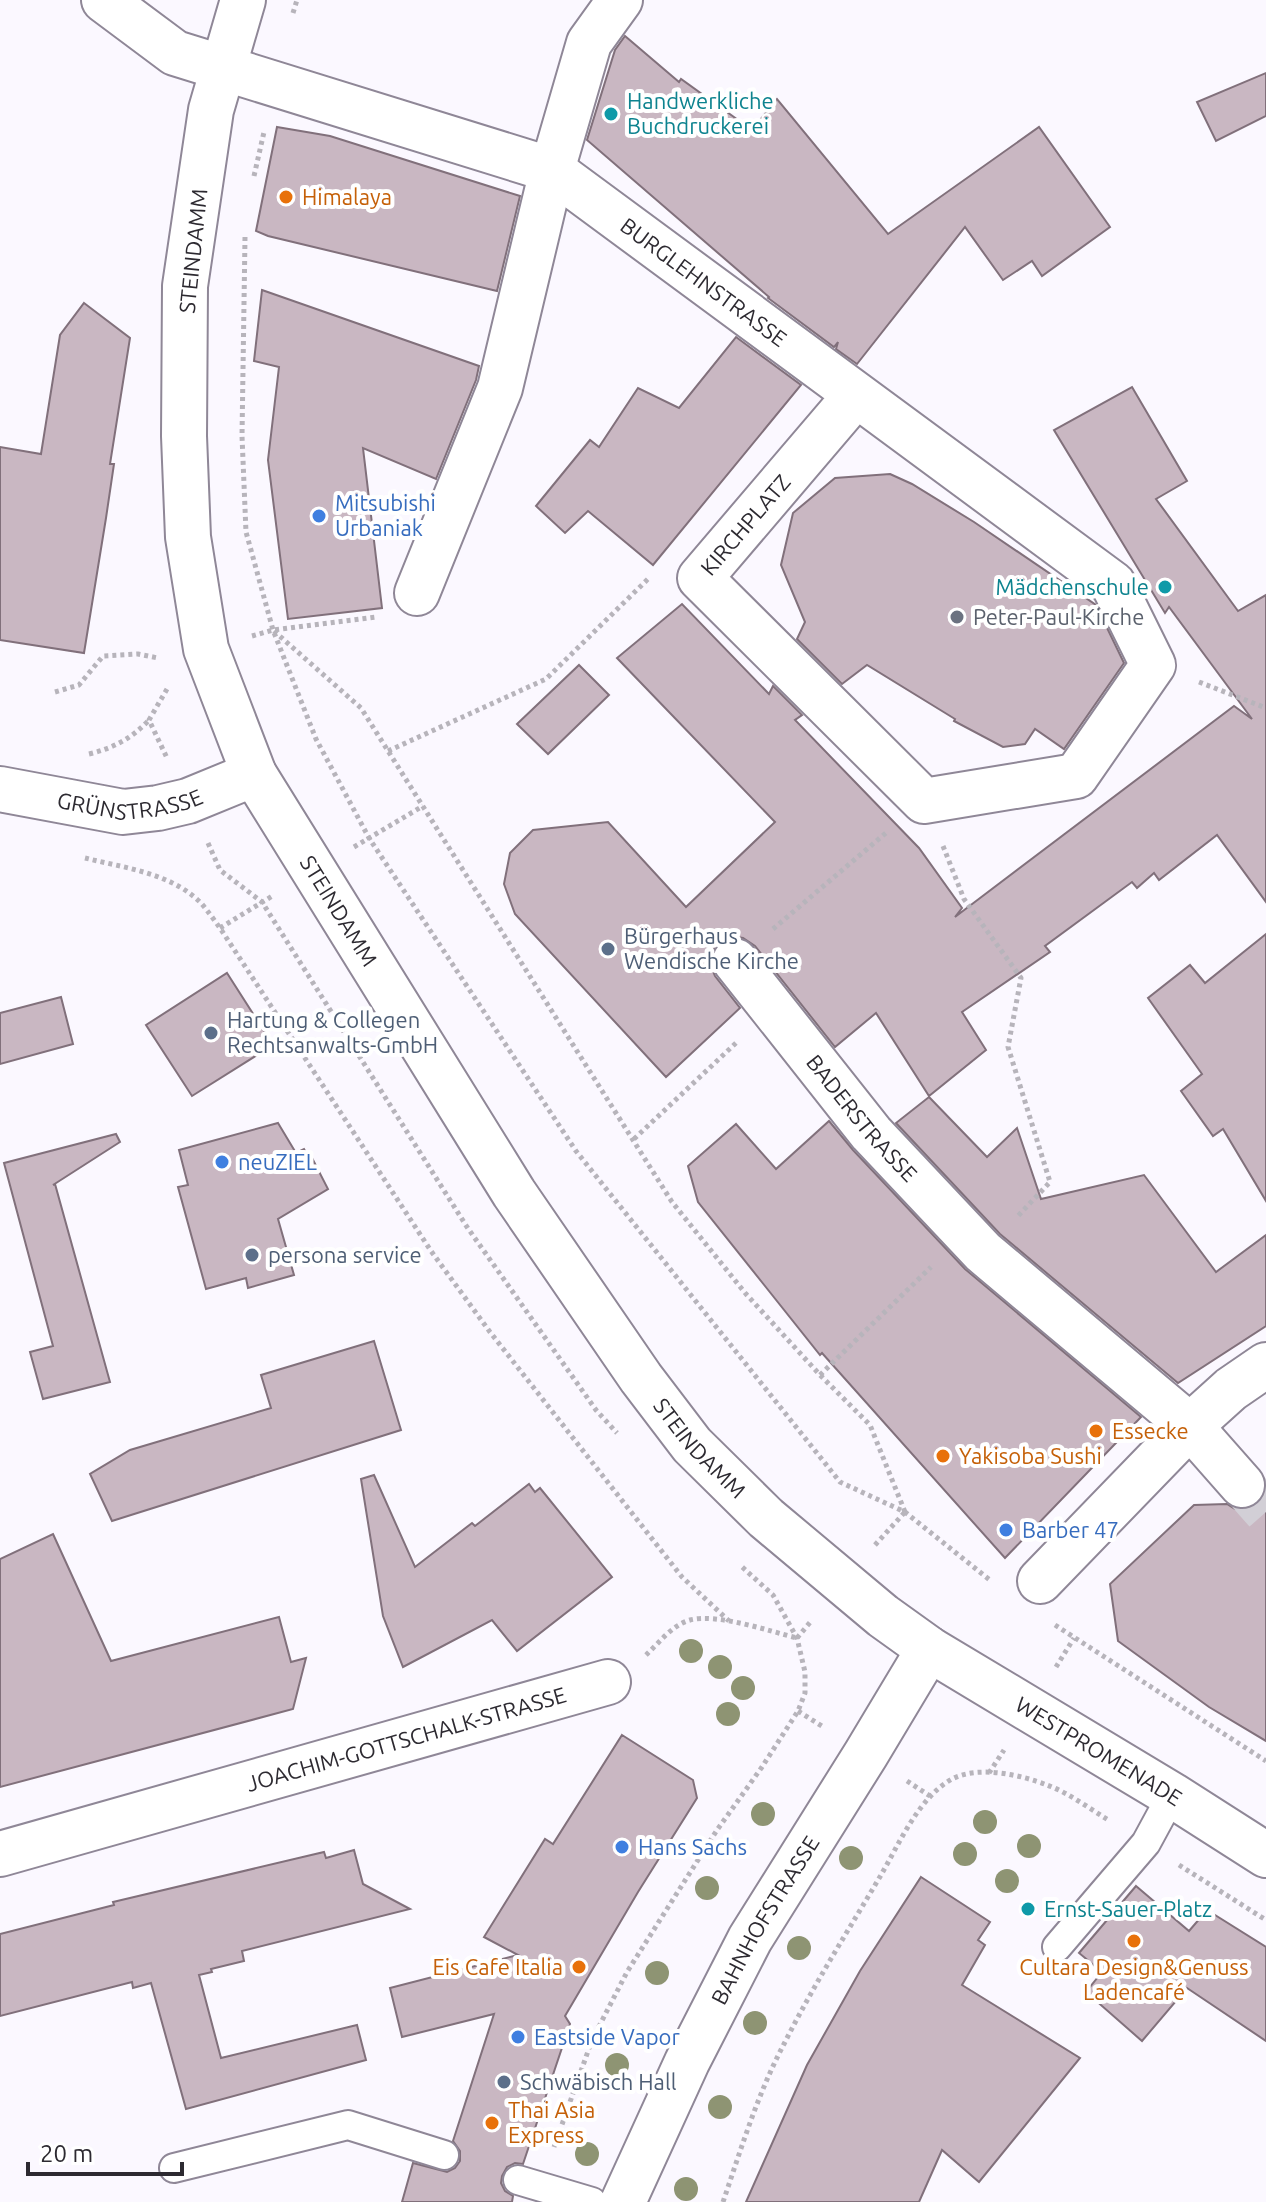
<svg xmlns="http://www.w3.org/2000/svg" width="1266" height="2202" font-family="Ubuntu,sans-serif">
<rect width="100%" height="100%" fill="#fbf8ff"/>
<g fill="#c9b7c2" stroke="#81707b" stroke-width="2">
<path d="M625 36 679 82 681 79 752 130 777 99 888 234 1039 127 1110 227 1042 276 1032 261 1003 280 965 227 857 364 836 349 838 342 834 347 768 298 769 297 587 140 615 50Z"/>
<path d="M1266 73V116L1216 141 1197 102Z"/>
<path d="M277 127 330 136 520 196 497 291 268 236 256 231Z"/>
<path d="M262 290 479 366 476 380 436 479 363 448 382 608 288 619 268 460 279 367 254 361Z"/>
<path d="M84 303 130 338 110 464H114L106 518 84 653 0 640V447L41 454 60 335Z"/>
<path d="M736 337 801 385 653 565 588 511 565 533 536 506 590 440 599 447 638 388 679 408Z"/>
<path d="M1132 387 1187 481 1156 499 1238 611 1266 595V902L1217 835 1159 880 1154 873 1137 888 1132 882 1045 946 1050 952 962 1012 986 1050 929 1096 876 1013 835 1047 755 946 743 938 731 936 720 941 712 951 710 964 715 976 740 1008 666 1077 515 914 504 884 510 853 533 830 608 822 686 907 775 822 617 658 682 604 769 694 773 686 802 715 795 720 919 848 962 908 955 917 1234 706 1252 719 1169 607 1165 613 1054 430Z"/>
<path d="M890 474 912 484 974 522 1096 605 1124 663 1064 749 1035 729 1025 744 1003 747 954 721 955 719 867 665 842 684 797 639 805 622 781 565 793 513 835 478Z"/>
<path d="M579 665 609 695 548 754 517 724Z"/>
<path d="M1266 934V1201L1223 1129 1213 1136 1181 1091 1202 1074 1148 998 1190 965 1205 983Z"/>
<path d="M227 973 273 1045 192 1096 146 1025Z"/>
<path d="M61 997 73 1044 0 1064V1013Z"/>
<path d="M929 1097 987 1157 1017 1128 1041 1199 1144 1175 1216 1272 1266 1235V1326L1178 1383 1000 1234 896 1123Z"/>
<path d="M829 1121 853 1150 965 1269 1141 1417 1005 1558 822 1353 820 1355 698 1202 688 1166 736 1124 776 1169Z"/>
<path d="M278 1123 296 1153 304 1149 308 1156 310 1154 328 1189 278 1219 294 1275 248 1288 246 1278 206 1289 178 1187 188 1185 179 1150Z"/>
<path d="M116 1134 120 1142 53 1185 55 1184 110 1382 43 1399 30 1352 53 1346 4 1163Z"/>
<path d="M374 1341 401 1430 112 1521 90 1474 130 1450 271 1408 261 1375Z"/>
<path d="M374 1475 415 1567 472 1523 475 1526 529 1484 535 1492 540 1488 612 1577 517 1651 492 1620 403 1667 383 1616 361 1479Z"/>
<path d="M1227 1504 1235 1509 1246 1510 1258 1504H1266V1741L1209 1707 1118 1641 1110 1584 1194 1505Z"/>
<path d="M53 1534 111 1661 279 1617 291 1662 306 1658 293 1709 0 1787V1559Z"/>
<path d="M622 1735 693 1780 697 1798 638 1892 565 2016 570 2024 523 2164 515 2163 507 2167 502 2176 501 2183 505 2191 513 2196 512 2202H402L413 2163 447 2172 455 2168 460 2161V2151L453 2141 494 2014 402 2037 390 1988 518 1955 484 1937 545 1839 553 1844Z"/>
<path d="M354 1850 363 1884 410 1909 242 1951 244 1961 211 1969 212 1972 199 1975 221 2058 357 2025 366 2060 186 2109 151 1983 133 1988 132 1982 0 2016V1934L114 1905 113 1902 324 1852 326 1858Z"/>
<path d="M921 1877 990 1922 978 1940 985 1945 962 1985 1080 2058 979 2182 942 2150 919 2202H746L807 2065 860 1971Z"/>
<path d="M1136 1886 1189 1931 1207 1910 1266 1947V2041L1187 1988 1142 2041 1086 1992 1102 1972 1079 1953Z"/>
</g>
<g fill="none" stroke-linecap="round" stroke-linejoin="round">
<path stroke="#d2cfd6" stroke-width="44" stroke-dasharray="44 22" stroke-linecap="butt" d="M1242 1485 1266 1512"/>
<g stroke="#8f8797" stroke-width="32">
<g id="lane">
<path d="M1057 1947 1146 1843 1172 1795"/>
<path d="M174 2168 348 2125 444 2155"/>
<path d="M518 2180 592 2202"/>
</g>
</g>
<g stroke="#8f8797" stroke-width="48">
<g id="street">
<path id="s1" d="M104 0 175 53 552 170 1113 584 1153 665 1076 776 924 801 700 578 856 395"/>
<path d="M417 593 500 388 552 170 589 43 620 0"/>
<path id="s2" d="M735 961 871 1133 983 1252 1190 1426 1242 1485"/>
<path d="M1040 1581 1190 1426 1231 1389 1266 1365"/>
<path id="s3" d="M0 1854 608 1682"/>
</g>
</g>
<g stroke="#8f8797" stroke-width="48">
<g id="secondary">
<path id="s4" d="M243 0 211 110 185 286 184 436 188 537 206 649 254 774 514 1193 641 1378 692 1445 766 1518 883 1616 929 1649 1172 1795 1266 1855"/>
<path id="s5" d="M0 789 123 812 158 808 188 801 254 774"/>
<path id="s6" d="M623 2202 687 2062 750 1939 866 1754 929 1649"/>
</g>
</g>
<g stroke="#b7b4bb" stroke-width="5" stroke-dasharray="4 4" stroke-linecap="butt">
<path d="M293 13 297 0"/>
<path d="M254 176 264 132"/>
<path d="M245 237 242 436 246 532 273 630 316 739 369 838 576 1151 840 1482 905 1512 991 1581"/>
<path d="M274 631 361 708 672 1202 746 1294 820 1375 870 1425 905 1512"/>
<path d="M252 636 273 630 376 617"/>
<path d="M1199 682 1266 708"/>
<path d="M167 689 149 720 167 758"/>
<path d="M55 692 79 685 103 656 138 654 158 658"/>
<path d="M388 751 546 679 650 577"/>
<path d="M89 754C114 748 132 738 149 720"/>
<path d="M208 843 220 870 262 902 467 1227 596 1410 617 1433"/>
<path d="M943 846 964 899 1021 978 1008 1047 1050 1182 1017 1217"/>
<path d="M354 847 423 806"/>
<path d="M85 858C125 868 171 873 201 903 208 911 214 920 220 928L431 1251 490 1332 682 1577 729 1621"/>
<path d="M220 928 274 895"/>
<path d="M773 929 887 832"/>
<path d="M634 1139 737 1042"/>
<path d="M820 1375 931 1267"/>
<path d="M875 1545 905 1512"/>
<path d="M1055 1625 1266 1761"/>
<path d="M797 1638 812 1620"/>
<path d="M646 1655C659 1643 672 1625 690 1620 717 1613 769 1631 797 1638"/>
<path d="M1056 1667 1074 1638"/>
<path d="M798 1711 825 1728"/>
<path d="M989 1773 1004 1750"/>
<path d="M907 1781 930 1796"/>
<path d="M1179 1865 1266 1920"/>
<path d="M554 2147 592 2040 627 1972 717 1830 762 1767 798 1711 805 1693V1672L797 1638 773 1595 741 1566"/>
<path d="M723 2202C741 2149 758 2093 784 2044 813 1986 848 1931 881 1875 899 1844 919 1797 952 1779 979 1765 1021 1775 1047 1785 1069 1793 1090 1809 1110 1821"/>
</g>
<use href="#lane" stroke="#fff" stroke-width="28"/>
<use href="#street" stroke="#fff" stroke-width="44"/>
<use href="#secondary" stroke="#fff" stroke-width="44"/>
</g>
<g fill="#8e9473">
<circle cx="691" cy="1651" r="12"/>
<circle cx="720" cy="1667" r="12"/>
<circle cx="743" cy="1688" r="12"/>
<circle cx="728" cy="1714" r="12"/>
<circle cx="763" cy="1814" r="12"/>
<circle cx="985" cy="1822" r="12"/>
<circle cx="1029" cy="1846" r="12"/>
<circle cx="965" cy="1854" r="12"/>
<circle cx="851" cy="1858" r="12"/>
<circle cx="1007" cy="1881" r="12"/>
<circle cx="707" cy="1888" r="12"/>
<circle cx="799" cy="1948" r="12"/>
<circle cx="657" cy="1973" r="12"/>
<circle cx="755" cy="2023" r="12"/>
<circle cx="617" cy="2065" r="12"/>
<circle cx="720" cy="2107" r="12"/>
<circle cx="587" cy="2154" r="12"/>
<circle cx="686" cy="2189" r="12"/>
</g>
<g fill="#0f9aa8" stroke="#fff" stroke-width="3">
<circle cx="611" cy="114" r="8"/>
<circle cx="1165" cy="587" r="8"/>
<circle cx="1028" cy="1909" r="8"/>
</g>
<g fill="#e8710a" stroke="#fff" stroke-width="3">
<circle cx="286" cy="197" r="8"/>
<circle cx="1096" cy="1431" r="8"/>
<circle cx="943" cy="1456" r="8"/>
<circle cx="1134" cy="1941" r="8"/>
<circle cx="579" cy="1967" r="8"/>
<circle cx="492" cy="2123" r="8"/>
</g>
<g fill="#3f7fe0" stroke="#fff" stroke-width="3">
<circle cx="319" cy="516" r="8"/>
<circle cx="222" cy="1162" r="8"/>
<circle cx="1006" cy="1530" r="8"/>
<circle cx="622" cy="1847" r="8"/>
<circle cx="518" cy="2037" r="8"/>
</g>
<circle fill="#6b7280" stroke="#fff" stroke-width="3" cx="957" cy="617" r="8"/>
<g fill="#5c6f8a" stroke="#fff" stroke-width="3">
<circle cx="608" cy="949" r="8"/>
<circle cx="211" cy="1033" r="8"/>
<circle cx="252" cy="1255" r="8"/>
<circle cx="504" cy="2082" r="8"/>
</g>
<g text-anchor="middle" stroke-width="8" stroke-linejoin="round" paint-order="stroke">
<g font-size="22" fill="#0d838f" stroke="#fff" text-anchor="start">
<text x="627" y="109">Handwerkliche<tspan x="627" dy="25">Buchdruckerei</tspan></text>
<text x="1149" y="595" text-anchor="end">Mädchenschule</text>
<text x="1044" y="1917">Ernst-Sauer-Platz</text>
</g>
<g font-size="22" fill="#c56008" stroke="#fff" text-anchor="start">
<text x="302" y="205">Himalaya</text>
<text x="1112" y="1439">Essecke</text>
<text x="959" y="1464">Yakisoba Sushi</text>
<text x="563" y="1975" text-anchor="end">Eis Cafe Italia</text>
<text x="1134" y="1975" text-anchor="middle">Cultara Design&amp;Genuss<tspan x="1134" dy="25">Ladencafé</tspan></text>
<text x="508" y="2118">Thai Asia<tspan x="508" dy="25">Express</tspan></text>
</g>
<g font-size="22" fill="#2d2a31" stroke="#fff">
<text transform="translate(193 251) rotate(-84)" y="8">STEINDAMM</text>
<text dy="8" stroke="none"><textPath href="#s1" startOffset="672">BURGLEHNSTRASSE</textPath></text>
<text dy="8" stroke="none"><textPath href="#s1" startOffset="1946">KIRCHPLATZ</textPath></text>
<text dy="8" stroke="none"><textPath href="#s5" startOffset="132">GRÜNSTRASSE</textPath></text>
<text dy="8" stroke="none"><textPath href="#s4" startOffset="952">STEINDAMM</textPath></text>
<text dy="8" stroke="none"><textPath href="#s2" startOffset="202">BADERSTRASSE</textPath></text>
<text dy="8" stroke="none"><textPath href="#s4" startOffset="1600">STEINDAMM</textPath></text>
<text dy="8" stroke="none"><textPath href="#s3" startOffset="422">JOACHIM-GOTTSCHALK-STRASSE</textPath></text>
<text dy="8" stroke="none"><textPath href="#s4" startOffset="2104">WESTPROMENADE</textPath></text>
<text dy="8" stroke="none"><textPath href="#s6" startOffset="316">BAHNHOFSTRASSE</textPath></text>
</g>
<g font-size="22" fill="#366cbe" stroke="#fff" text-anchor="start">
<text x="335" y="511">Mitsubishi<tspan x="335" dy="25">Urbaniak</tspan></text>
<text x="238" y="1170">neuZIEL</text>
<text x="1022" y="1538">Barber 47</text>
<text x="638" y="1855">Hans Sachs</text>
<text x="534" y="2045">Eastside Vapor</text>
</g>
<g font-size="22" fill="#5b616d" stroke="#fff" text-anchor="start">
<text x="973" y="625">Peter-Paul-Kirche</text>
</g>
<g font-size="22" fill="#4e5e75" stroke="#fff" text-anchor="start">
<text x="624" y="944">Bürgerhaus<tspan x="624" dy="25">Wendische Kirche</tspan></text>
<text x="227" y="1028">Hartung &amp; Collegen<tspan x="227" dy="25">Rechtsanwalts-GmbH</tspan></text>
<text x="268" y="1263">persona service</text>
<text x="520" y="2090">Schwäbisch Hall</text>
</g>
</g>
<path d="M28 2162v12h154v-12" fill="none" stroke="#2d2a31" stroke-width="4"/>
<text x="40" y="2162" font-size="24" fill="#2d2a31" stroke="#ffffff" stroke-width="6" paint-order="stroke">20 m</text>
</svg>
